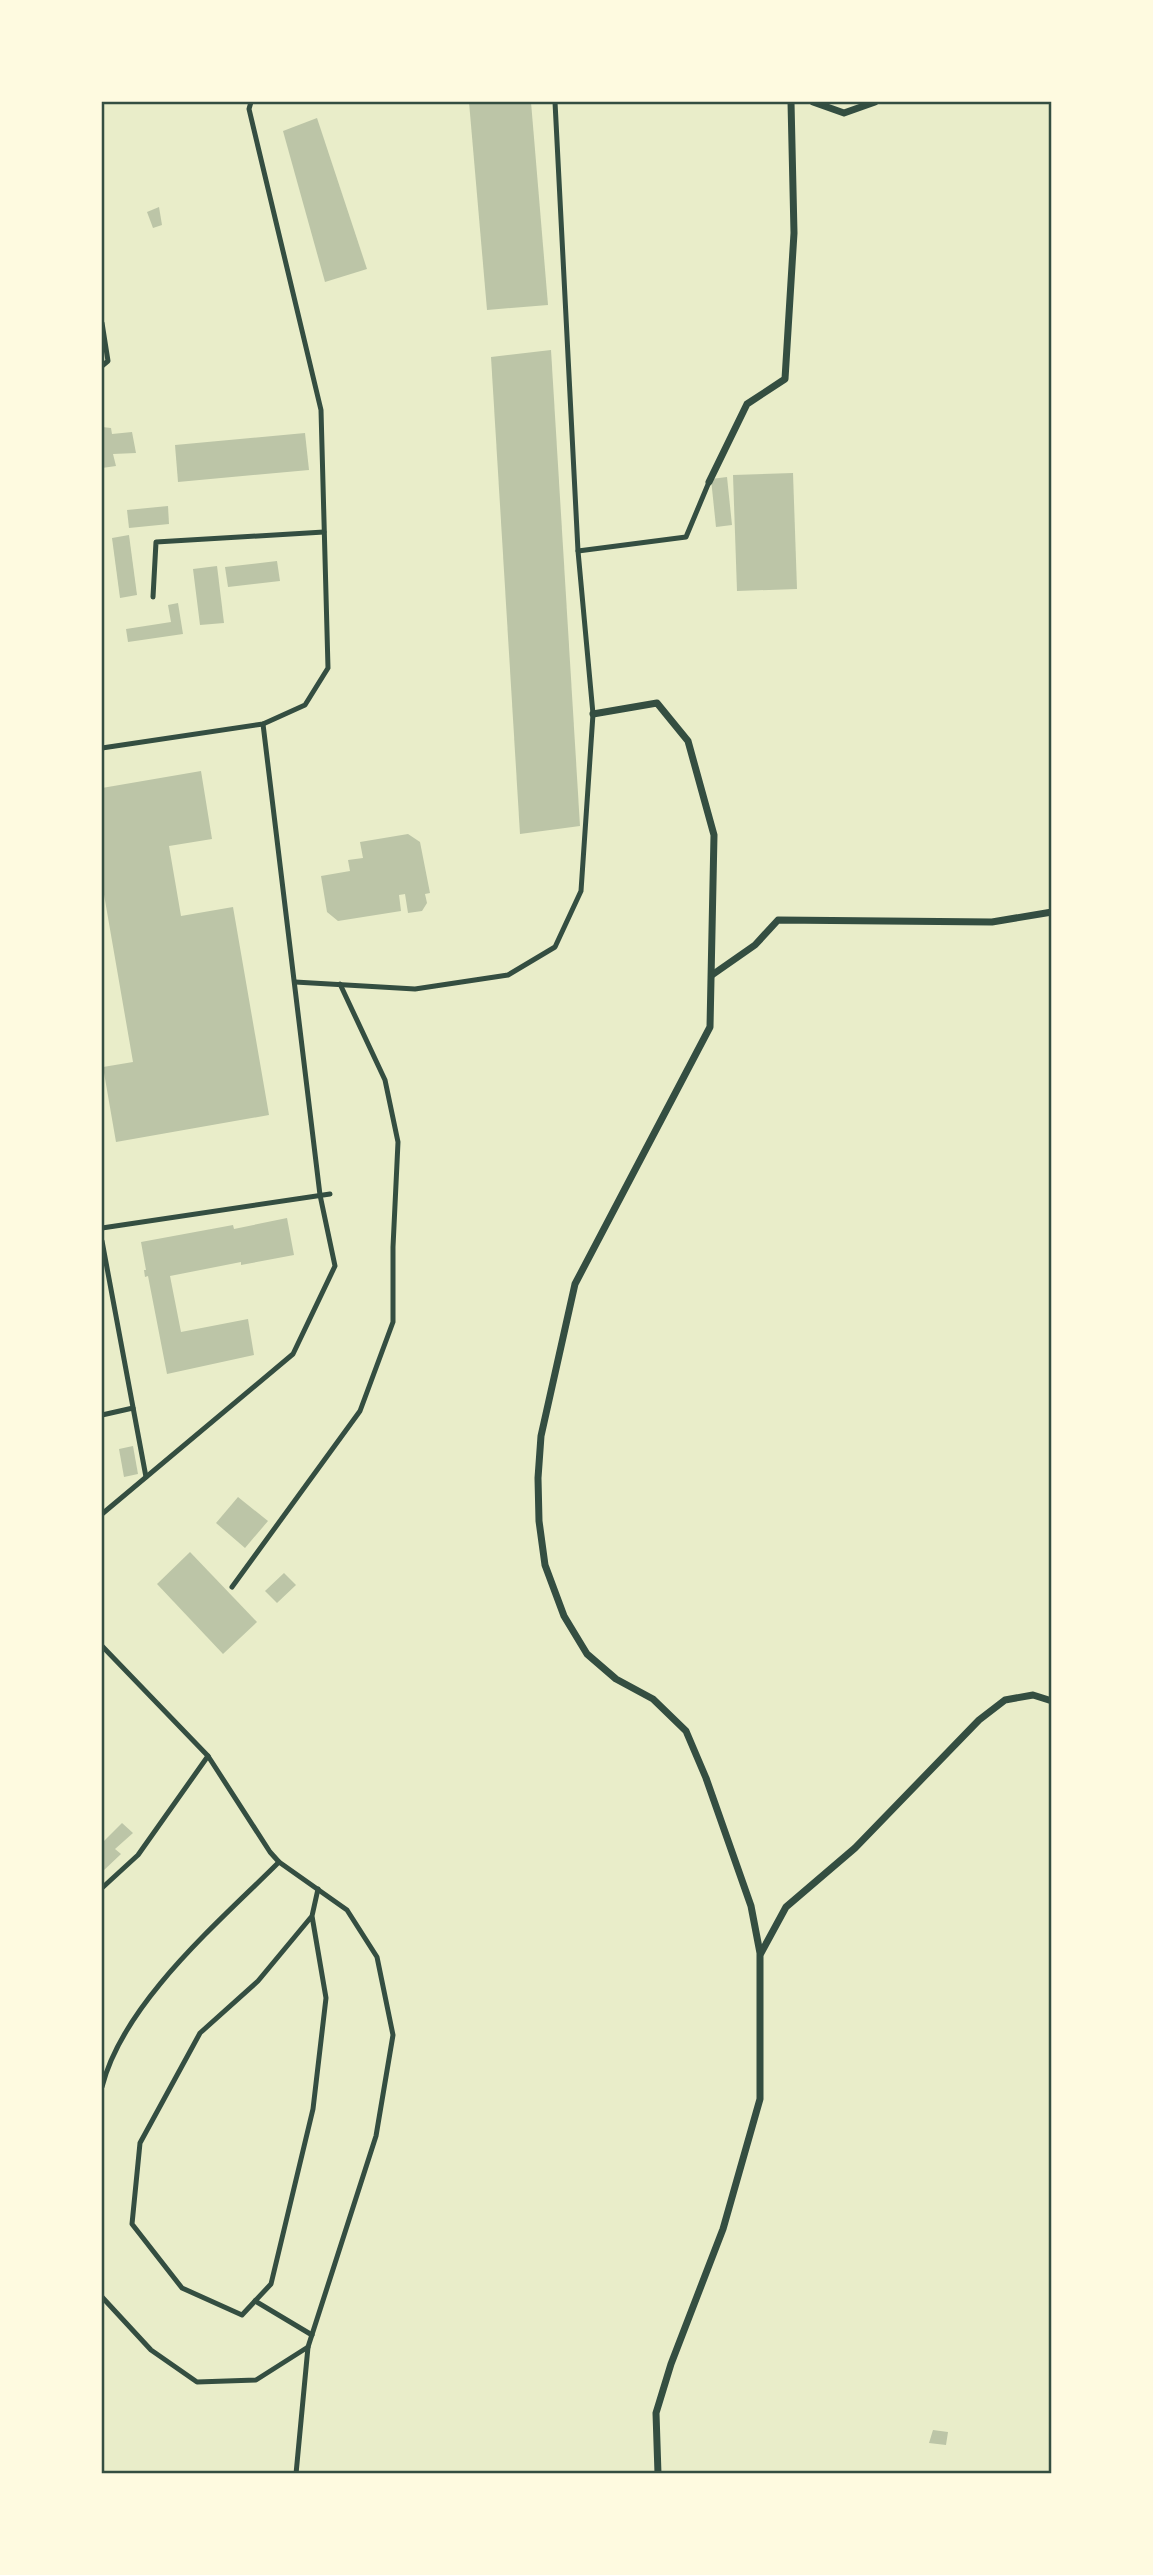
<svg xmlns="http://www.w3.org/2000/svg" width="1153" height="2575" font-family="Lora,serif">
<rect width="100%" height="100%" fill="#e9edc9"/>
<g fill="#bcc5a7">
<path d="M469 102H531L548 305 487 310Z"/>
<path d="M317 118 367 269 325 282 283 131Z"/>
<path d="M159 207 162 225 153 228 147 212Z"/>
<path d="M551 350 580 826 520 834 491 357Z"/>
<path d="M102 427 111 428 112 434 132 432 136 453 113 454 116 466 102 468Z"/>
<path d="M305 433 309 470 178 482 175 445Z"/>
<path d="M793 473 797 589 737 591 733 475Z"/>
<path d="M727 477 732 525 716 527 711 479Z"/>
<path d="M168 506 169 524 129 528 127 510Z"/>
<path d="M129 535 137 595 120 598 112 538Z"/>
<path d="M277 561 280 581 228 587 225 567Z"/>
<path d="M217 566 224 623 200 625 193 569Z"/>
<path d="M178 603 183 634 128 642 126 629 171 622 168 605Z"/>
<path d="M201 771 212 839 169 846 181 916 233 907 269 1115 116 1142 103 1067 133 1062 102 883V788Z"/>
<path d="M408 834 420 842 430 893 425 894 427 903 422 911 408 913 405 894 399 895 401 911 338 921 327 912 321 876 350 871 348 860 363 858 360 842Z"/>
<path d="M287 1218 294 1255 241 1265V1262L170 1276 181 1332 248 1319 254 1355 167 1374 148 1276 145 1277 144 1270H146L141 1242 233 1225 234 1229Z"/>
<path d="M133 1446 138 1474 124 1477 119 1449Z"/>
<path d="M238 1497 268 1521 245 1548 216 1523Z"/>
<path d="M190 1552 257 1622 223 1654 157 1584Z"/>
<path d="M284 1573 296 1585 277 1603 265 1591Z"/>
<path d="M122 1823 133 1833 115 1849 121 1854 102 1872V1843Z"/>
<path d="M933 2430 948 2432 946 2445 929 2443Z"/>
</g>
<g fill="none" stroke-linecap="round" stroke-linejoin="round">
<g stroke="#344e41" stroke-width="5">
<path d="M102 323 108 361 102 366"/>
<path d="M578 551 686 537 709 482"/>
<path d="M153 597 156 542 324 532"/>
<path d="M102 748 263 724 305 705 328 668 321 410 249 109 251 102"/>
<path d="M295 982 415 989 508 975 555 947 581 891 593 714 578 551 555 102"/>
<path d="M102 1228 330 1194"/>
<path d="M102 1241 146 1477"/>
<path d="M102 1415 133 1408"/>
<path d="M102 1514 293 1354 335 1266 320 1195 263 724"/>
<path d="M232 1587 360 1411 393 1322V1247L398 1142 385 1080 340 984"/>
<path d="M102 1646 208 1756 270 1852 279 1862 347 1910 377 1957 393 2035 376 2136 308 2347 296 2474"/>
<path d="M102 1888 138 1855 208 1756"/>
<path d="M312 1916 258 1981 200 2033 140 2143 132 2224 182 2288 242 2315 271 2284 313 2109 326 1998 312 1916 318 1889"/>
<path d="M102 2087C123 2003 219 1922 279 1862"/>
<path d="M102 2297 151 2350 197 2382 256 2380 308 2347"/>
<path d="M255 2301 312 2335"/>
</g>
<g stroke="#344e41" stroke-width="7">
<path d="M813 102 844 113 875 102"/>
<path d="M709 482 747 404 785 379 794 233 791 102"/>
<path d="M593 714 657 703 688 741 714 835 710 1027 575 1284 541 1436 538 1478 539 1521 545 1565 564 1616 587 1654 616 1679 653 1699 686 1731 706 1778 751 1906 760 1953V2099L723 2229 671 2364 656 2413 658 2474"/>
<path d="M712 975 755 945 778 920 992 922 1052 912"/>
<path d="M761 1953 786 1907 855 1848 979 1720 1005 1700 1033 1695 1052 1701"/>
</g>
</g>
<rect width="1153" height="2575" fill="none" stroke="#fefae0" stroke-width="206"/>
<rect x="103" y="103" width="947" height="2369" fill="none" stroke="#344e41" stroke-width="2.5"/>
</svg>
